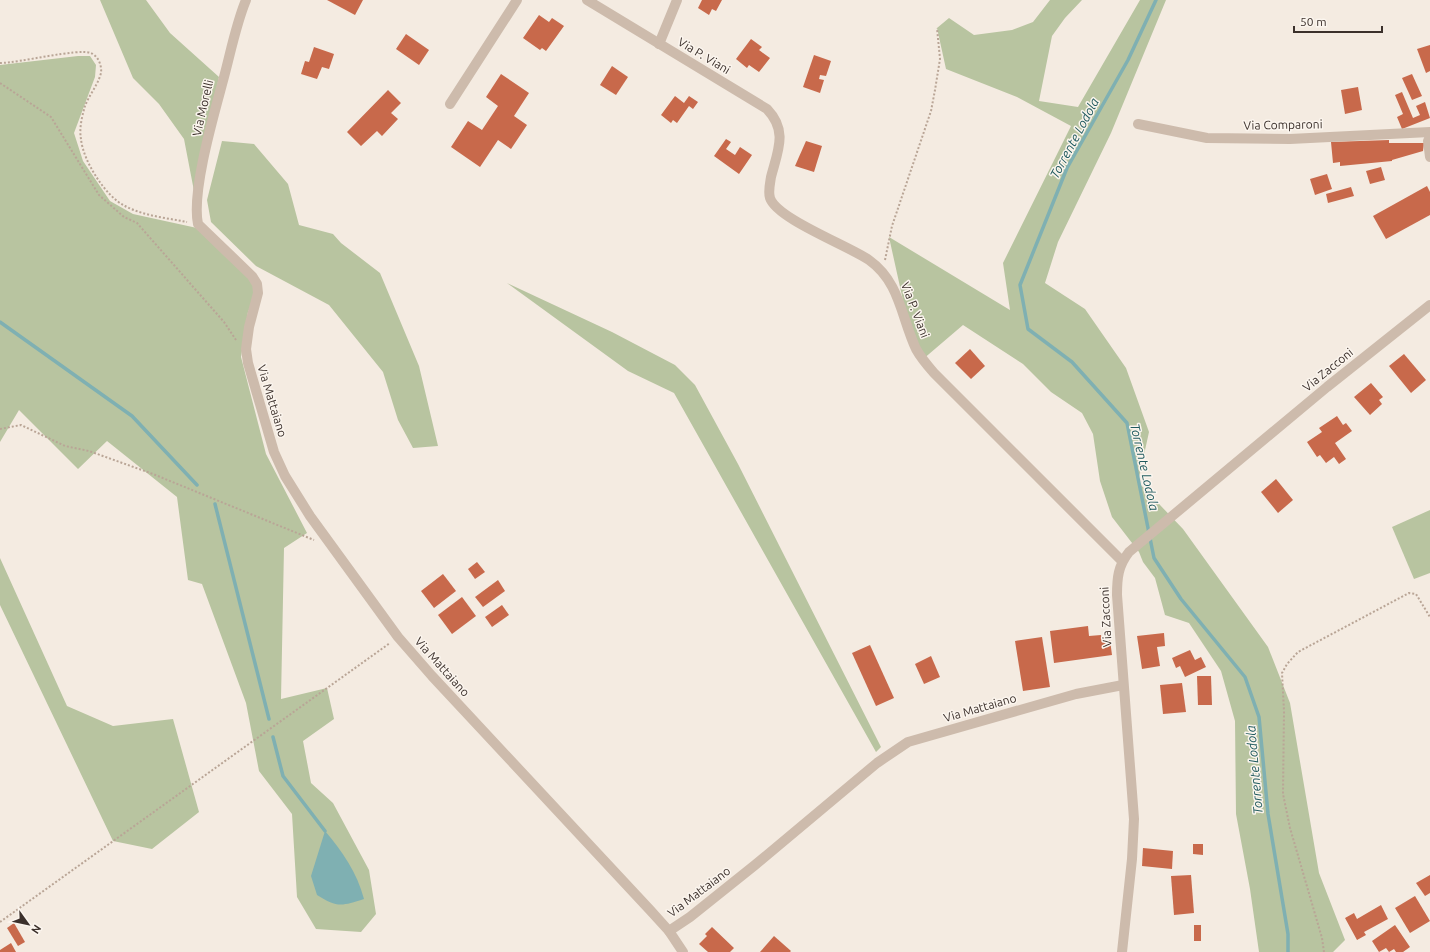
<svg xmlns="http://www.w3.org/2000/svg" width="1430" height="952" font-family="Ubuntu,sans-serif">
<rect width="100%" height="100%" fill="#f4ebe1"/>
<g fill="#b8c4a0">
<path d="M100 0H146L170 33 219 77 194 191 184 139 159 104 133 78Z"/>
<path d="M1050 0H1082L1065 18 1052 36 1039 101 1078 107 1140 0H1166L1111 133 1058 242 1045 283 1085 309 1126 368 1149 432 1138 482 1183 529 1268 647 1290 703 1319 873 1345 940 1333 952H1259L1250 889 1236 814 1235 721 1221 671 1189 623 1165 615 1155 578 1143 562 1139 552 1112 517 1100 481 1093 434 1082 413 1051 392 1023 364 963 325 922 360 910 332 889 237 1010 310 1003 263 1071 126 1017 97 946 69 937 28 949 18 974 35 1012 30 1033 22Z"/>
<path d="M78 56H90L96 65 95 77 74 133 83 161 110 201 133 214 197 228 253 282 254 298 248 312 241 357 266 454 307 533 284 548 281 699 327 688 334 719 303 741 311 783 333 803 369 870 376 914 361 932 316 929 297 897 292 814 259 771 246 703 202 584 188 580 177 497 107 441 78 469 19 410 0 442V65Z"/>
<path d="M222 141 254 144 288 184 299 225 333 234 341 243 380 273 419 366 438 446 413 448 398 420 383 372 329 305 256 266 211 222 207 200Z"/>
<path d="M507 283 612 332 675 365 695 385 738 464 881 747 876 752 674 393 628 371Z"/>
<path d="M1430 510V573L1414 579 1392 527Z"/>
<path d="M0 558 67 706 113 726 173 719 199 812 152 849 113 841 0 605Z"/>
</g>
<path fill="#7fb0b2" d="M325 831C342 851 357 872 364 899 342 906 337 908 317 895L311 876Z"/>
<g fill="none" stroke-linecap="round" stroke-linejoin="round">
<g stroke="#7fb0b2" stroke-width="3.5">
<path d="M1156 0 1128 60 1067 168 1020 285 1028 329 1072 362 1127 423 1154 558 1181 599 1245 677 1259 717 1268 814 1288 934V952"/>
<path d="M0 322 132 416 197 485"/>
<path d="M215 504 269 719"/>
<path d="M273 737 283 776 325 831"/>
</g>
</g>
<g fill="#c8694b">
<path d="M327 0H363L355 15Z"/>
<path d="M702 0H722L716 11 712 9 709 15 698 8Z"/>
<path d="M539 15 549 22 552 18 564 26 546 51 542 48 540 50 523 38Z"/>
<path d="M406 34 429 50 419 65 396 49Z"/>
<path d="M751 39 762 47 759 50 770 58 759 72 749 65 747 68 736 59Z"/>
<path d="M1430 45V71L1426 73 1417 49Z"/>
<path d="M314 47 334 54 329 69 322 67 317 79 301 74 305 61 309 62Z"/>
<path d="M814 55 831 61 826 76 820 75 819 79 824 80 820 93 803 87Z"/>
<path d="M612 66 628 77 616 95 600 85Z"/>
<path d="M501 74 529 93 514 116 527 125 511 149 498 140 480 167 451 147 468 121 482 130 498 106 486 97Z"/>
<path d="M1412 74 1422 96 1412 100 1402 78Z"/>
<path d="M1358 87 1362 110 1345 114 1341 90Z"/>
<path d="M388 90 401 103 391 113 398 119 382 136 377 131 361 146 347 132Z"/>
<path d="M1402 92 1413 118 1420 115 1416 106 1425 102 1430 118 1402 129 1397 117 1403 114 1395 95Z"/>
<path d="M675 96 684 103 689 96 698 102 693 109 689 106 677 123 673 120 671 123 661 115Z"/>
<path d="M726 139 731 142 726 149 735 155 740 147 752 155 739 174 714 156Z"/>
<path d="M1389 140V143H1424L1423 151 1392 160V161L1340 166V162L1333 163 1331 142Z"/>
<path d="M806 141 822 146 814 172 795 166Z"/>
<path d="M1381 167 1385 180 1370 184 1366 171Z"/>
<path d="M1327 174 1332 189 1315 195 1310 179Z"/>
<path d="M1427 186 1430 192V215L1386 239 1373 216Z"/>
<path d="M1351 187 1354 196 1328 203 1326 194Z"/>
<path d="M970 349 985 366 971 379 955 363Z"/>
<path d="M1404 354 1426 380 1411 393 1389 366Z"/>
<path d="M1371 383 1383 397 1379 400 1382 404 1370 415 1354 397Z"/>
<path d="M1337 416 1343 425 1346 423 1352 431 1335 443 1346 459 1339 464 1334 457 1326 463 1320 455 1317 457 1307 442 1322 432 1319 428Z"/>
<path d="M1276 479 1293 500 1278 513 1261 492Z"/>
<path d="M477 562 485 572 475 579 468 569Z"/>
<path d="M443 574 456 591 434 608 421 591Z"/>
<path d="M498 580 505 591 483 607 475 597Z"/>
<path d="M462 597 476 616 452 634 438 615Z"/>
<path d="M502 605 509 615 492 627 485 617Z"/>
<path d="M1088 626 1089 636 1101 635 1102 641 1110 640 1112 655 1054 663 1050 631Z"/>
<path d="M1164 633 1165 646 1157 647 1160 666 1142 669 1137 636Z"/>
<path d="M1042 637 1050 687 1023 691 1015 641Z"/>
<path d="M870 645 894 698 876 706 852 653Z"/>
<path d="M1190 650 1195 660 1201 657 1206 667 1185 677 1180 666 1176 668 1172 658Z"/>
<path d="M931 656 940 677 924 684 915 664Z"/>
<path d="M1197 676H1211L1212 705H1198Z"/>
<path d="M1182 683 1186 712 1163 714 1160 685Z"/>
<path d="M1193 844H1203V855L1193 854Z"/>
<path d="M1143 848 1173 851 1172 869 1142 866Z"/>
<path d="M1191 875 1194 913 1174 915 1171 876Z"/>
<path d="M1430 875V893L1425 896 1416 883Z"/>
<path d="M1415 896 1430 921 1410 933 1395 908Z"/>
<path d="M1381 905 1388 919 1364 932 1366 935 1357 940 1345 918 1354 913 1357 919Z"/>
<path d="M14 923 25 942 18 946 7 928Z"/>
<rect x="1194" y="925" width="7" height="16"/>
<path d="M1395 925 1410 947 1403 952H1396L1394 949 1389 952 1386 948 1379 952 1372 941Z"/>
<path d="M712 927 734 948 730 952H708L699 944 707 936 705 934Z"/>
<path d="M774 936 791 951 790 952H760Z"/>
<path d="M11 943 16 952H0V950Z"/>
</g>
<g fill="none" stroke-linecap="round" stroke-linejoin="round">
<g stroke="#b9a596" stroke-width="2" stroke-dasharray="2 2" stroke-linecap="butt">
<path d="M0 63C19 63 78 48 91 53 98 56 102 65 101 73 98 85 89 95 85 106 82 116 79 129 81 139 83 161 106 197 125 206 144 216 167 218 187 222"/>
<path d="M0 83 51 117 99 195 124 217 137 223 224 322 236 340"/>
<path d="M885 260 892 226 931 111 935 90 940 59 937 28"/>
<path d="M0 429 21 425 65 446 89 451 153 474 314 540"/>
<path d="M0 922 390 643"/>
<path d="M1324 952 1322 938 1290 828 1283 794 1284 711 1282 673 1287 664 1298 652 1409 593 1416 594 1430 617"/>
</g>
<g stroke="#cdbbac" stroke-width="10">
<path d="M246 0C236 24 231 51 224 77 215 111 191 191 198 224L252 276 257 284 258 293 249 327 246 349 248 363 274 452 285 476 310 516 398 637 432 676 650 910 669 931 683 952"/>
<path d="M587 0 767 109C788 131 778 150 771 177 770 183 768 192 770 198 777 219 849 246 869 260 900 282 901 317 916 349 921 358 927 365 934 373L1122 561"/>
<path d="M659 44 677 0"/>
<path d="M450 104 517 0"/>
<path d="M1138 124 1207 138 1290 139 1430 132"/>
<path d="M1430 136 1428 141 1430 157"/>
<path d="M669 931 690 917 755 865 877 763 908 742 1076 694 1123 685"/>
<path d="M1122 952 1132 859 1134 819 1117 595C1117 578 1118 566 1129 552L1327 387 1430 305"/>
</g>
</g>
<g text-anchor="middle" stroke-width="3" stroke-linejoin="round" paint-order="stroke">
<g font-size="12" fill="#3b302b" stroke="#fbf5ee">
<text transform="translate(704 56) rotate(31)" y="4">Via P. Viani</text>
<text transform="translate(203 108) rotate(-77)" y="4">Via Morelli</text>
<text transform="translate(1283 125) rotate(-1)" y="4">Via Comparoni</text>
<text transform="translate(915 310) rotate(69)" y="4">Via P. Viani</text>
<text transform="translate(1328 370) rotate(-39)" y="4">Via Zacconi</text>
<text transform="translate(272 401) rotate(73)" y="4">Via Mattaiano</text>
<text transform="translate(1106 617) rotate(-93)" y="4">Via Zacconi</text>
<text transform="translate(442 667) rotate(48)" y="4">Via Mattaiano</text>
<text transform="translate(980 708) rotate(-16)" y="4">Via Mattaiano</text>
<text transform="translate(699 892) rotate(-37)" y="4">Via Mattaiano</text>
</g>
<g font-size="13" font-style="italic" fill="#1f5a5e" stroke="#fbf5ee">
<text transform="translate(1074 138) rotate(-62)" y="5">Torrente Lodola</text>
<text transform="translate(1145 467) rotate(77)" y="5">Torrente Lodola</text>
<text transform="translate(1254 770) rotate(-95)" y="5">Torrente Lodola</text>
</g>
</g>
<g transform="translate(28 924) rotate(123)" stroke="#fbf5ee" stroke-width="3" paint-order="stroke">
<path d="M0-3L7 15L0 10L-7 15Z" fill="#3b302b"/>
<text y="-6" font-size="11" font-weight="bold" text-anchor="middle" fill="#3b302b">N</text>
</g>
<path d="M1294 26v6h88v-6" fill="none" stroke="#3b302b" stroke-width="2"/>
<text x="1300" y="26" font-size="12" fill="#3b302b" stroke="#fbf5ee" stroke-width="3" paint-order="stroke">50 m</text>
</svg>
